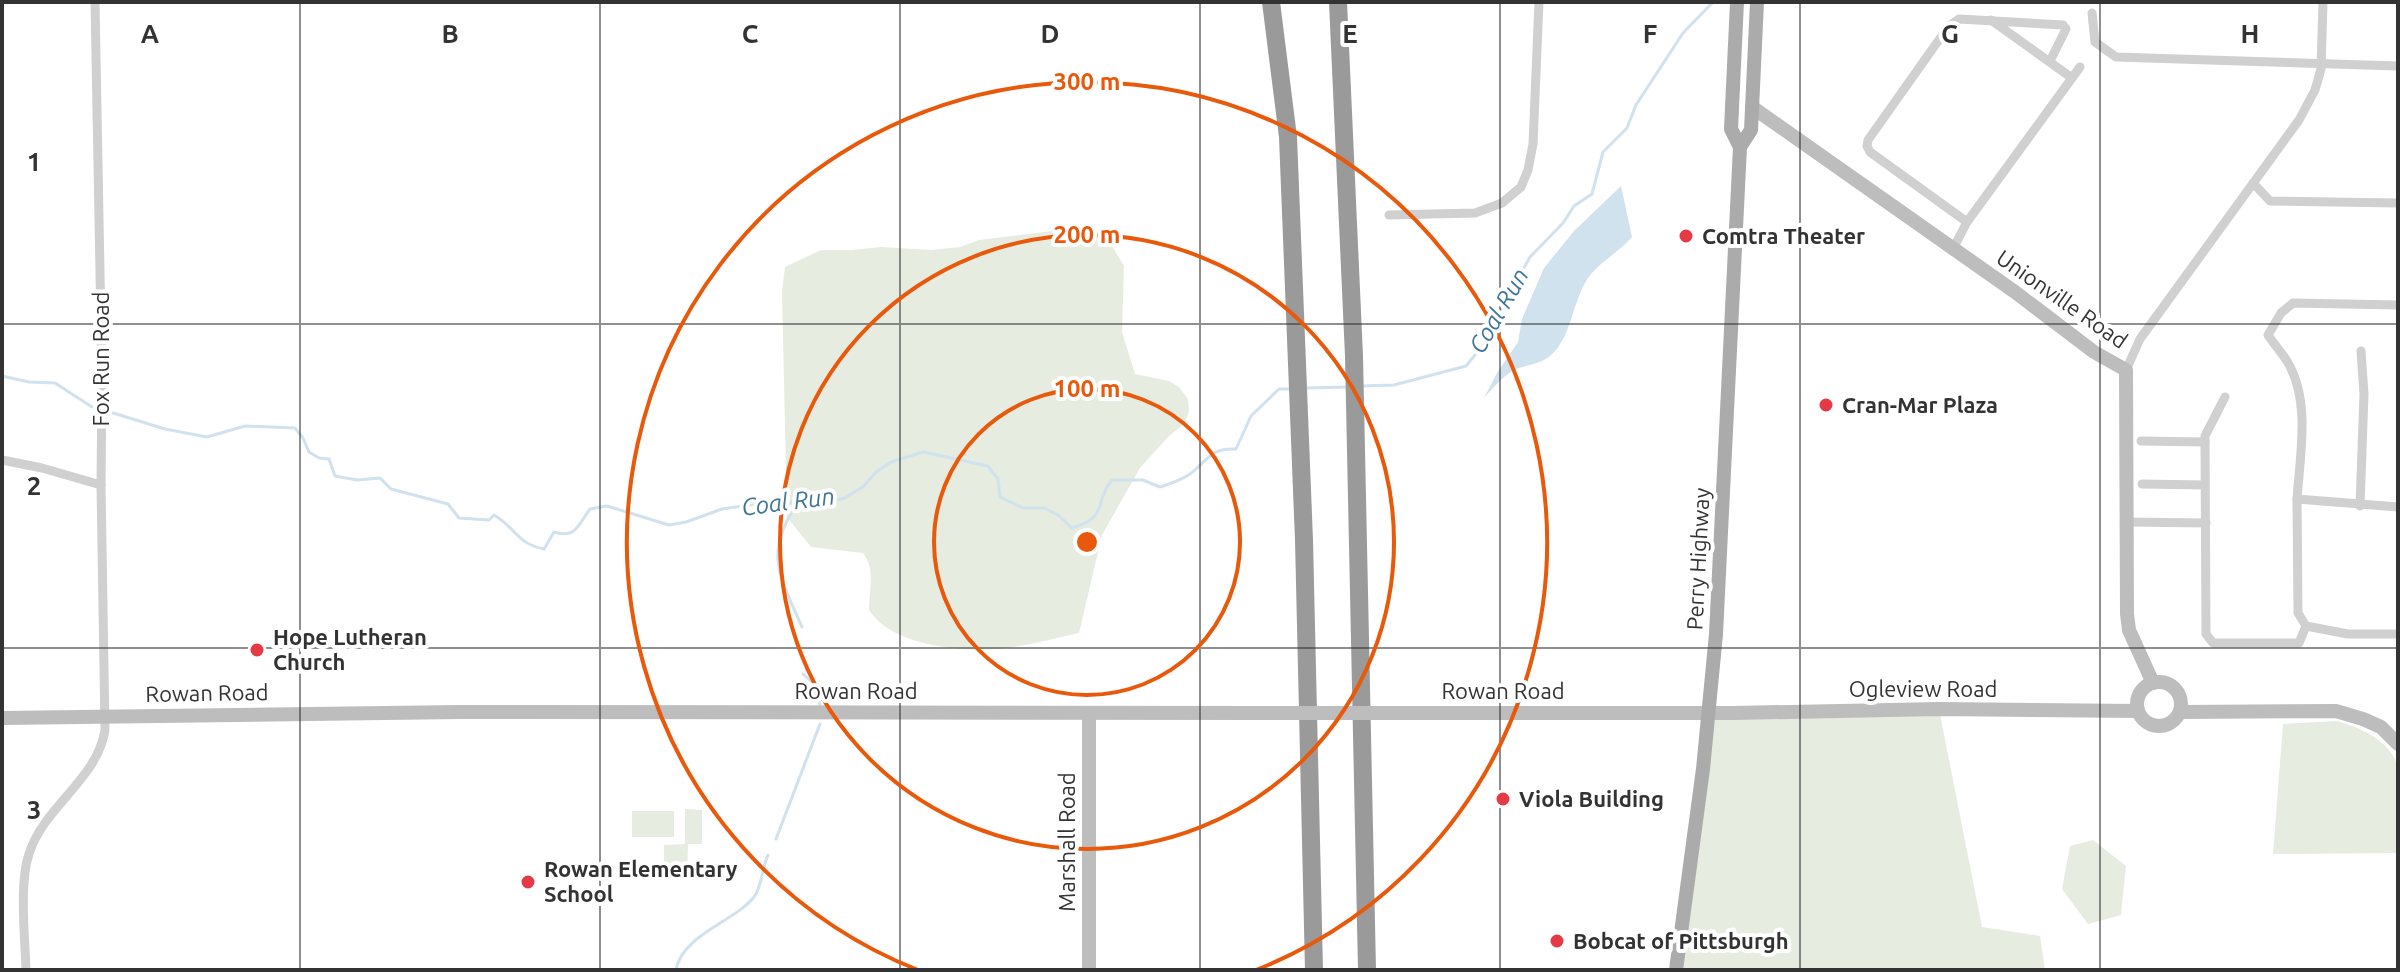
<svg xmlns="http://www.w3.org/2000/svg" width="2400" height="972" font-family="Ubuntu,sans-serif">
<rect width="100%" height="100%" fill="#fff"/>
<g fill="#e6ecdf">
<path d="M1076 228 1106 236 1124 266 1122 332 1135 374 1169 381 1179 387 1188 399 1189 410 1185 423 1169 436 1140 468 1102 535 1079 633C1055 638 1031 645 1006 648 967 653 892 647 869 610 869 590 876 570 863 553L811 547 787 517 782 291 785 267 821 250H852L882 247 931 250 960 247 979 240Z"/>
<path d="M1939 709 1982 927 2040 936 2045 970H1676L1709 713Z"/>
<path d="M2337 721C2359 727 2389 740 2397 764 2400 777 2398 835 2398 853L2273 854 2283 724Z"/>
<path d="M685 809 702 810V844H688L687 877H664V845L685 844Z"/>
<rect x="632" y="811" width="42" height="26"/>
<path d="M2093 840 2126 866 2121 915 2088 924 2062 889 2070 846Z"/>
</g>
<path fill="#cfe2ee" d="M1621 186 1632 237C1620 251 1603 260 1591 274 1572 297 1573 337 1550 356 1541 364 1526 365 1516 369 1503 376 1493 388 1484 398L1497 373 1518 342 1522 319 1544 268 1574 231Z"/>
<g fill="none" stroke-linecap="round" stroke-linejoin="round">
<g stroke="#cfe2ee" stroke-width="3">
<path d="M2 376 29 382 55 383 92 407"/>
<path d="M1362 386 1394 385 1466 366 1488 339 1496 318 1530 257 1563 223 1574 206 1592 194 1603 152 1627 128 1636 105 1683 33 1713 2"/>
<path d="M1306 388 1347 387"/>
<path d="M110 412 165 429 207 437 245 426 295 428 303 438 309 452 319 458 329 459 335 476 357 480 380 478 391 489 448 504 459 518 489 520 494 515C515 527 517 544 544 549L554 532C576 539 578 525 590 509L607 506 669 525 686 522 722 509 771 502 787 504 811 495 832 501 845 498 864 486 876 472 891 462 923 452 988 466 998 479 1000 497 1023 508H1044L1058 515 1072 528C1110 517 1093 502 1112 480H1143L1160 487C1172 483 1187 478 1196 469 1211 455 1215 448 1236 449L1251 416 1279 389H1291"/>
<path d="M799 501C763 552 779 575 802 627"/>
<path d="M803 674 814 684 820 705"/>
<path d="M776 839 820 724"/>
<path d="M676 970C682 935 734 922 754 897 762 887 762 867 768 855"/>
</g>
<g stroke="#d0d0d0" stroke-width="9">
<path d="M2092 13 2095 42 2116 57 2398 66"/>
<path d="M1991 20 2072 78"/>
<path d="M2253 183 2270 201 2398 203"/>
<path d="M1389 215 1475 213 1502 203 1521 187 1528 170 1533 144 1539 2"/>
<path d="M1967 222 2080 67"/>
<path d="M1953 249 1967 222 1870 152 1867 146 1868 140 1948 27 1959 19 2063 25 2066 29 2050 61"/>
<path d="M2398 305 2293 303 2281 313 2268 335C2274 344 2281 352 2287 361 2311 400 2300 455 2297 499L2398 507"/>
<path d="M2126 370 2140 339 2299 120 2315 90 2321 69 2323 2"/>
<path d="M2225 397 2205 436 2206 634 2213 643H2299L2306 626"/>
<path d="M2141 441 2205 442"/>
<path d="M2 460 42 468 101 485"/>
<path d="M2142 484 2205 485"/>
<path d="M2297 499 2298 613 2306 626 2348 634H2398"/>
<path d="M2360 506 2364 394 2361 351"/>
<path d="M2125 522 2206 523"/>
<path d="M26 970C25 938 19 883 29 854 44 806 97 780 105 730L101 485 102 381 95 2"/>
</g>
<g stroke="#bdbdbd" stroke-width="14">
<path d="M1752 107 2015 292 2094 352 2126 370 2127 614 2129 630 2153 683"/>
<circle cx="2159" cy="704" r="22"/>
<path d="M2181 712 2336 711 2363 719 2381 727 2398 744"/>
<path d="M1412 713H1733L1939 709 2138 711"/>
<path d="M2 718 460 712 1291 713"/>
<path d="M1089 970V714"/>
</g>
<g stroke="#ababab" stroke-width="14">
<path d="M1737 2 1731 129 1740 147"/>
<path d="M1676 970 1703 769 1716 634 1740 147 1751 130 1757 2"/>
</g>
<g stroke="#9a9a9a" stroke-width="18">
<path d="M1271 2 1288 137 1304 540 1314 970"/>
<path d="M1338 2 1354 356 1367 970"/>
</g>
<path stroke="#bdbdbd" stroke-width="14" d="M1291 713H1412"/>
</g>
<path fill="none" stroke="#333" stroke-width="2" stroke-opacity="0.55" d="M300 2V970M600 2V970M900 2V970M1200 2V970M1500 2V970M1800 2V970M2100 2V970M2 324H2398M2 648H2398"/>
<g fill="none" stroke="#e8590c" stroke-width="4">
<circle cx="1087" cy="542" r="153"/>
<circle cx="1087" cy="542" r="307"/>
<path d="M918 970A460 460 0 1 1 1256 970"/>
</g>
<g fill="#e63946" stroke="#fff" stroke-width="3">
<circle cx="1686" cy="236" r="8"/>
<circle cx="1826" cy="405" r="8"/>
<circle cx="257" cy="650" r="8"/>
<circle cx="1503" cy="799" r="8"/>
<circle cx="528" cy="882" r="8"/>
<circle cx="1557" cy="941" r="8"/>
</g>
<g text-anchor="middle" stroke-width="8" stroke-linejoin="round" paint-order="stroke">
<g font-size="22" font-weight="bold" fill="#333" stroke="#fff" text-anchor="start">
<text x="1702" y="244">Comtra Theater</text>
<text x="1842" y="413">Cran-Mar Plaza</text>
<text x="273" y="645">Hope Lutheran<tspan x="273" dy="25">Church</tspan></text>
<text x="1519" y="807">Viola Building</text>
<text x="544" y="877">Rowan Elementary<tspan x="544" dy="25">School</tspan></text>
<text x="1573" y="949">Bobcat of Pittsburgh</text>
</g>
<g font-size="22" fill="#333" stroke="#fff">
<text transform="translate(2062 299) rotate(35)" y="8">Unionville Road</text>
<text transform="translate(101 359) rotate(-90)" y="8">Fox Run Road</text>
<text transform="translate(1698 559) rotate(-87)" y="8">Perry Highway</text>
<text x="1923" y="697">Ogleview Road</text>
<text x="856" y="699">Rowan Road</text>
<text x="1503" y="699">Rowan Road</text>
<text transform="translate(207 693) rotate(-1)" y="8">Rowan Road</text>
<text transform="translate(1067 842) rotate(-90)" y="8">Marshall Road</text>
</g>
<g font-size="24" font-style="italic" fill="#3f7597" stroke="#fff">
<text transform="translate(1499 311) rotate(-60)" y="8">Coal Run</text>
<text transform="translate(788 502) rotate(-7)" y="8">Coal Run</text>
</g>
</g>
<g font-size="26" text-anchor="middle" font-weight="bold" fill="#333" stroke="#fff" stroke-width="8" stroke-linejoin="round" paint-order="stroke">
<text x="150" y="43">A</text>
<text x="450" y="43">B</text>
<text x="750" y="43">C</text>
<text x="1050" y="43">D</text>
<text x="1350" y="43">E</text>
<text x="1650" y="43">F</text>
<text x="1950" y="43">G</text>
<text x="2250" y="43">H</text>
<text x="34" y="171">1</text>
<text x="34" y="495">2</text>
<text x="34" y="819">3</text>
</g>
<circle cx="1087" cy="542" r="12" fill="#e8590c" stroke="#fff" stroke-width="4"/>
<g font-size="24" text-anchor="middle" font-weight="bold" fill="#e8590c" stroke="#fff" stroke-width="8" stroke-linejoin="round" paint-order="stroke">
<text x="1087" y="90">300 m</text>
<text x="1087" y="243">200 m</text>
<text x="1087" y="397">100 m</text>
</g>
<rect width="2400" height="972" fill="none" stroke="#333333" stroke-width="8"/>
</svg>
